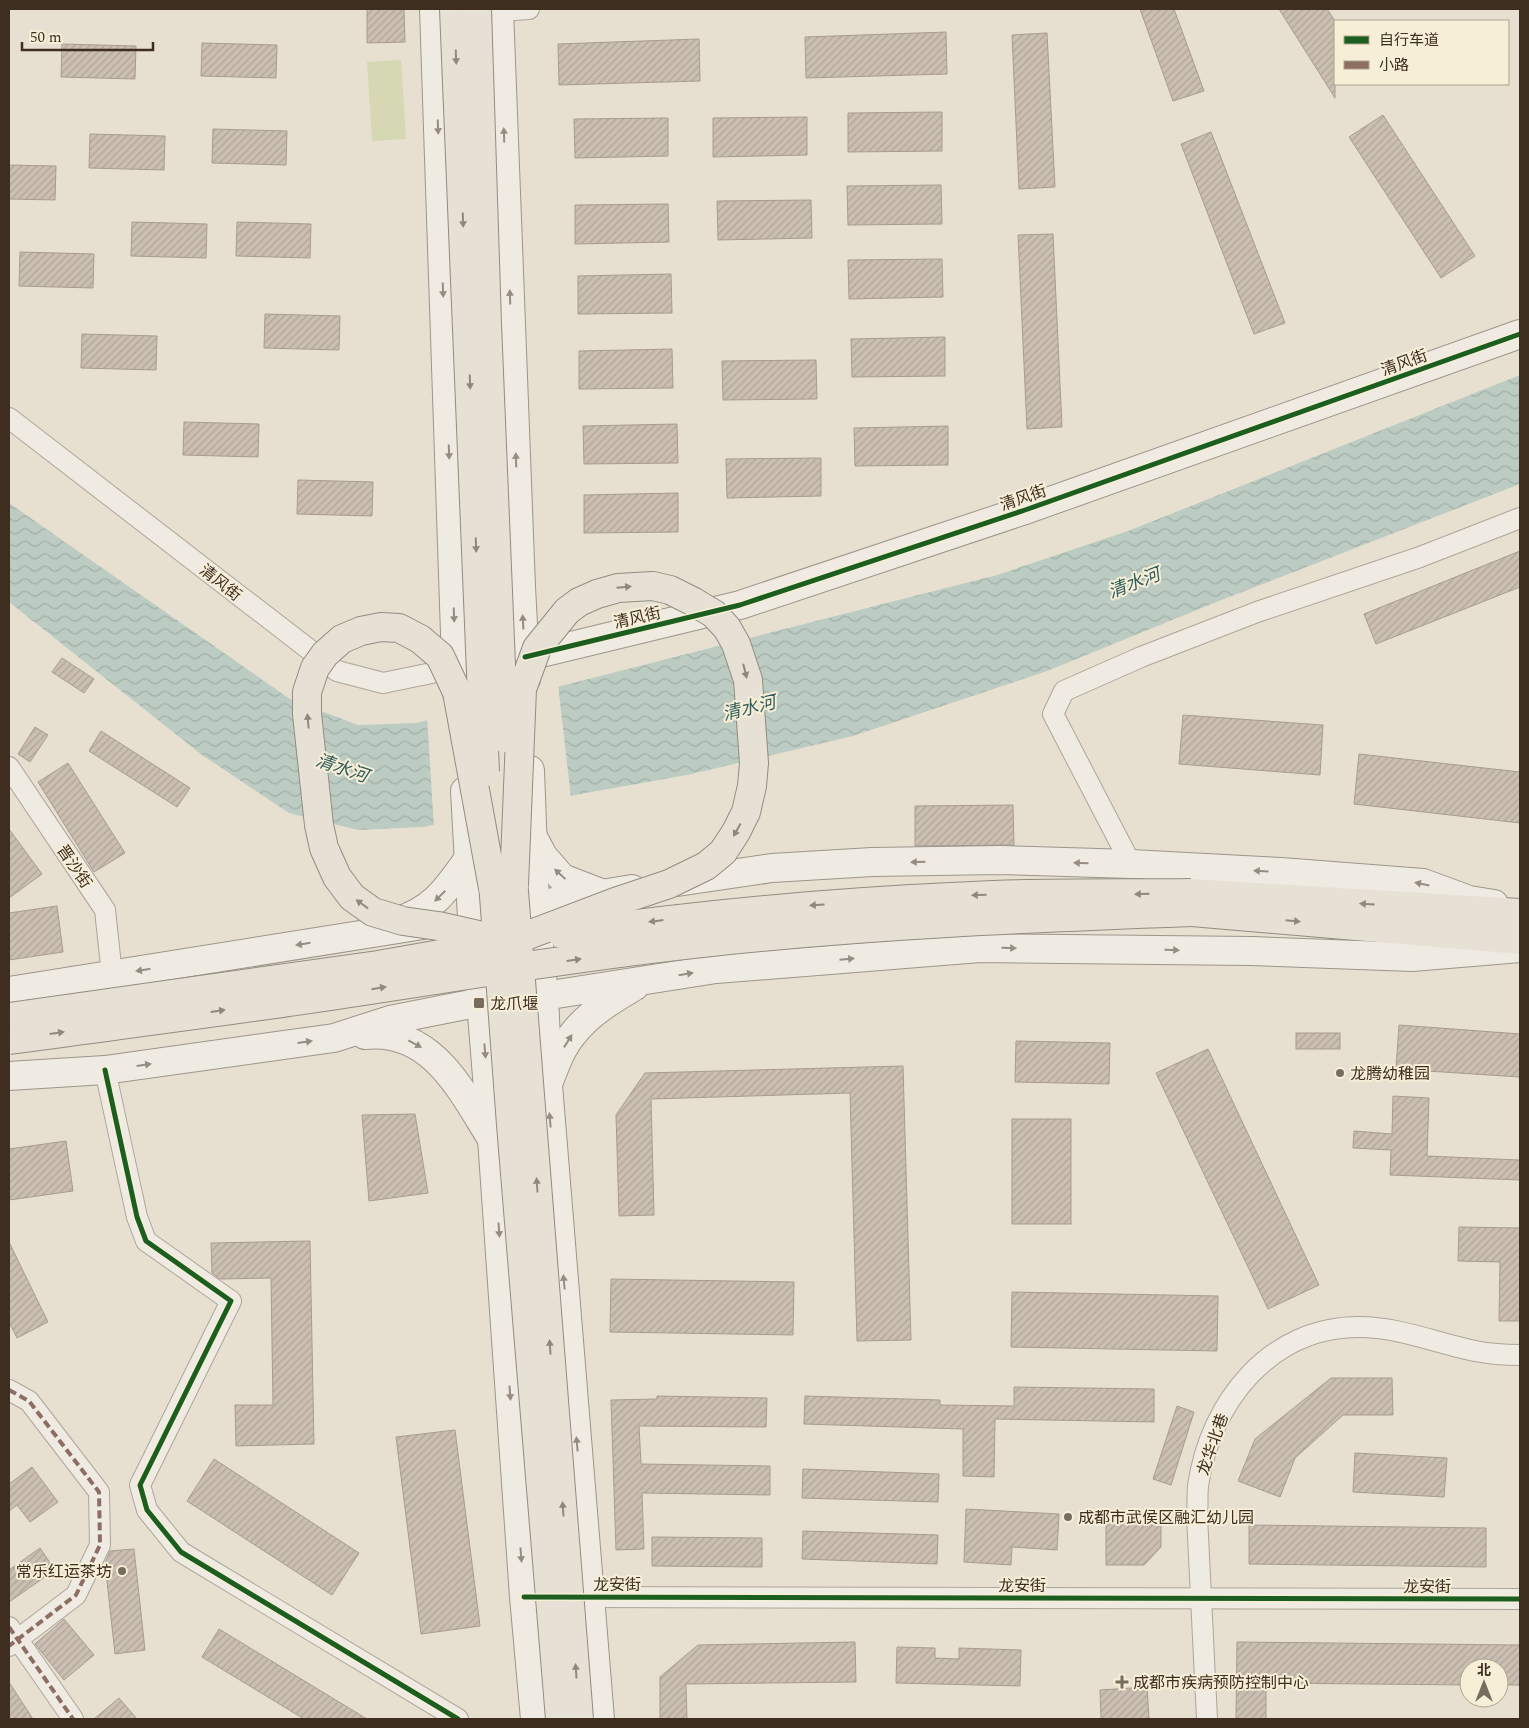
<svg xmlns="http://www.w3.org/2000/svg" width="1529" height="1728" font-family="Spectral,'Noto Sans SC',serif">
<defs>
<pattern id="water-waves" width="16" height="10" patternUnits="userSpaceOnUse" patternTransform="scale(1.25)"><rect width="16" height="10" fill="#bcccc2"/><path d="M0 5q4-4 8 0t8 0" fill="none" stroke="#a2b0a6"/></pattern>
<pattern id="building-hatch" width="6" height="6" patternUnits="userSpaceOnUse" patternTransform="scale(1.25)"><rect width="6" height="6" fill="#cbbfb2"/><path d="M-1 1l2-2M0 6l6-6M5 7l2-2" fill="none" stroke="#afa499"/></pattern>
</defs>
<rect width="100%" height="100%" fill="#e7e0d1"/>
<path fill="#d6d7b3" d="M401 60 406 139 372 141 367 62Z"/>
<path fill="url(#water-waves)" d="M1520 375V484L1219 601 1047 671 853 736 687 775 563 797 423 827 358 830 289 813 202 755 9 602V503L290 699 358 725 416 723 997 575 1128 531Z"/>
<path fill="#e7e0d1" d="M558 684 571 798 434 827 427 717Z"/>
<g fill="url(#building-hatch)" stroke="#a89c90">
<path d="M367 9H404L405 42 367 43Z"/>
<path d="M1140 9H1174L1204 91 1173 101Z"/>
<path d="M1279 9H1327L1335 21V98Z"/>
<path d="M946 32 947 74 806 78 805 37Z"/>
<path d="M1047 33 1055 187 1019 189 1012 35Z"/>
<path d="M699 39 700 81 559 85 558 44Z"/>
<path d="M202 43 277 45 276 78 201 76Z"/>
<path d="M62 44 136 46 135 79 61 77Z"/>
<path d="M942 112V151L848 152V113Z"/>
<path d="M1383 115 1475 256 1441 278 1349 137Z"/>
<path d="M807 117V155L713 157V118Z"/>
<path d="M668 118V156L575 158 574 119Z"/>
<path d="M213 129 287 131 286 165 212 163Z"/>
<path d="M1211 132 1285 323 1254 334 1181 144Z"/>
<path d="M90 134 165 136 164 170 89 168Z"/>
<path d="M9 165 56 166 55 200 9 199Z"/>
<path d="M941 185 942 224 848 225 847 186Z"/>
<path d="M811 200 812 238 718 240 717 201Z"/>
<path d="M668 204 669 242 575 244V205Z"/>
<path d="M132 222 207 224 206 258 131 256Z"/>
<path d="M237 222 311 224 310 258 236 256Z"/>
<path d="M1053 234 1062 427 1027 429 1018 235Z"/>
<path d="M20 252 94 254 93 288 19 286Z"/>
<path d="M942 259 943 297 849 299 848 260Z"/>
<path d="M671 274 672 313 578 314V276Z"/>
<path d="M265 314 340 316 339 350 264 348Z"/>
<path d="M82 334 157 336 156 370 81 368Z"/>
<path d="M945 337V376L852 377 851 339Z"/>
<path d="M672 349 673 388 579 389V351Z"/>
<path d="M816 360 817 399 723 400 722 361Z"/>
<path d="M184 422 259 424 258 457 183 455Z"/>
<path d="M677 424 678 463 584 464 583 426Z"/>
<path d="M948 426V465L855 466 854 428Z"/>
<path d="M821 458V496L727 498 726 459Z"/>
<path d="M298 480 373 482 372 516 297 514Z"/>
<path d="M678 493V532L584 533V495Z"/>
<path d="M1520 551V587L1376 644 1364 614Z"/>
<path d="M62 658 94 679 84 693 52 672Z"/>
<path d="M1183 715 1323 725 1320 775 1179 764Z"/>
<path d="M35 727 48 735 30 762 18 754Z"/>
<path d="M101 731 190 788 177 807 89 751Z"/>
<path d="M1359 754 1520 772V823L1354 804Z"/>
<path d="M68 763 125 853 94 872 38 782Z"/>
<path d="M1013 805 1014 845 915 846V806Z"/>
<path d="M9 829 42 874 9 898Z"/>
<path d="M57 906 63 952 9 960V913Z"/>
<path d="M1399 1025 1520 1034V1077L1396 1069Z"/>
<rect x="1296" y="1033" width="44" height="16"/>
<path d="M1016 1041 1110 1043 1109 1084 1015 1082Z"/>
<path d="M1208 1049 1319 1285 1268 1309 1156 1073Z"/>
<path d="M903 1066 911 1340 857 1341 850 1093 651 1099 654 1215 619 1216 616 1115 645 1073Z"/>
<path d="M1393 1096 1429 1098 1427 1156 1520 1160V1180L1390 1175 1391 1150 1353 1148 1354 1131 1392 1134Z"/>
<path d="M415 1114 428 1193 369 1201 362 1115Z"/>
<rect x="1012" y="1119" width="59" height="105"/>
<path d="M66 1141 73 1191 9 1200V1149Z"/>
<path d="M1459 1227 1520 1228V1321H1499L1500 1262 1458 1261Z"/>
<path d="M310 1241 314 1444 236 1446 235 1405H273L271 1278 220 1279 212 1273 211 1243Z"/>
<path d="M9 1242 48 1322 17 1338 9 1322Z"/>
<path d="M611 1279 794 1282 793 1335 610 1332Z"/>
<path d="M1012 1292 1218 1296 1217 1351 1011 1347Z"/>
<path d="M1331 1378H1392L1393 1415H1343L1295 1458 1280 1497 1238 1481 1255 1439Z"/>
<path d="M1014 1387 1154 1389V1422L995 1419 994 1477 963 1476V1429L804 1424 805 1396 940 1400V1405L1014 1406Z"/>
<path d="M657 1396 767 1398 766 1427 639 1426 641 1464 770 1466V1495L642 1493 644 1549 616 1550 611 1400 657 1399Z"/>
<path d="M1177 1406 1194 1412 1171 1485 1153 1479Z"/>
<path d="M455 1430 480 1626 421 1634 396 1437Z"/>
<path d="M1355 1453 1447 1458 1444 1497 1353 1492Z"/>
<path d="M214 1459 359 1553 332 1595 187 1501Z"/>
<path d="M32 1467 58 1502 30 1522 17 1505 9 1511V1484Z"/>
<path d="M803 1469 939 1474 938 1502 802 1498Z"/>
<path d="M966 1509 1059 1514 1057 1550 1012 1547 1011 1565 964 1562Z"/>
<path d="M1106 1523H1161V1547L1144 1565H1106Z"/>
<path d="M1249 1525 1486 1528V1567L1249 1564Z"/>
<path d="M803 1531 938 1535 937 1564 802 1559Z"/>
<path d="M652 1537 762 1538V1567L652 1566Z"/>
<path d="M40 1548 55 1570 9 1602V1570Z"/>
<path d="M134 1549 145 1650 115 1654 105 1563 110 1551Z"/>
<path d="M64 1619 94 1655 64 1680 35 1644Z"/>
<path d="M219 1629 367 1719H304L202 1657Z"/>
<path d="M855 1642 856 1682 686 1684 687 1719H660V1677L698 1645Z"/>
<path d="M1237 1642 1520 1645V1685H1499V1668H1469V1685L1266 1683V1719H1236Z"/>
<path d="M897 1647 935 1648V1658L959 1659V1648L1021 1650 1020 1686 896 1683Z"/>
<path d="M9 1682 33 1719H9Z"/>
<path d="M1147 1687 1149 1719H1101L1100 1690Z"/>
<path d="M119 1698 137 1719H94Z"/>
</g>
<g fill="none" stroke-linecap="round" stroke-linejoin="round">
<g stroke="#ada599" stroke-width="22">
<g id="street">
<path d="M499 11 529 9"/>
<path d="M9 418 337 671 383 683 456 668"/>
<path d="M9 767 105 910 112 975"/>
<path d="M1131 864 1053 714 1064 691 1141 657 1257 612 1420 557 1520 518"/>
<path d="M105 1070 137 1217 146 1241 231 1301 140 1485 147 1510 181 1552 458 1719"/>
<path d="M9 1390 29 1401 99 1492 100 1545 76 1595 9 1646"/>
<path d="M577 1597 1520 1599"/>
<path d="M9 1627 73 1719"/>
<path d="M1207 1719 1197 1516C1198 1506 1197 1496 1198 1486 1210 1402 1270 1327 1359 1327 1399 1327 1436 1343 1475 1351 1490 1354 1505 1355 1520 1355"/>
</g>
</g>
<g stroke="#9c958a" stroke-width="30">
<g id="secondary">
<path d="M434 9 457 693"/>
<path d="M499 9 521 587 526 679"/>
<path d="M525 657 740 605 1025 510 1520 334"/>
<path d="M530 770 535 904 544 996 548 1085 600 1719"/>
<path d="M465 791 472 918 481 1002 492 1139 524 1597 535 1719"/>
<path d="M532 835 543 856 562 878 601 893"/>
<path d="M677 882 772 868 872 862 1000 860 1131 864 1281 872 1423 883 1469 900 1494 904"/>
<path d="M517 908 632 889"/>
<path d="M395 922C434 910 447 889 469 858"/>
<path d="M9 991 423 925"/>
<path d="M365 1035C431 1028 460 1088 490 1136"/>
<path d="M9 1076 105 1070 334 1038 390 1020 481 1002 544 996 716 969 980 948 1251 951 1412 957 1520 948"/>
<path d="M550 1079C556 1063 562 1047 573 1034 589 1013 613 999 635 986"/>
</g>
</g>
<g stroke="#928b80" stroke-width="30">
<g id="primary">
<path d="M1191 893 1520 913"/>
<path d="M1192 912 1520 940"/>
</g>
</g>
<use href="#street" stroke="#efebe3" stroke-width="20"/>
<use href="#secondary" stroke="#efebe3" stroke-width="28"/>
<use href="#primary" stroke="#e6e1d4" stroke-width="28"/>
<g stroke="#928b80" stroke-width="30" stroke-linecap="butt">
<g id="primary-bridge">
<path d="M454 9 485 772"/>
<path d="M477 9 487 324 504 738"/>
<path d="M512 866 579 1719"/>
<path d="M492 869 511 1125 560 1719"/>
<path d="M493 888 457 692 440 656 420 639 399 628 381 627 361 631 342 639 325 654 315 668 307 692V714L319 825 324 848 337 877 352 897 373 912 403 921 438 926 510 942 615 902 669 884 706 866 723 852 736 832 746 812 752 786 754 763 748 680 736 644 727 628 714 614 694 602 670 590 653 586 618 588 597 594 579 602 567 611 537 648 522 689 514 885"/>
<path d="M562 934C699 914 833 902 972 896 1044 892 1118 894 1191 893"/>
<path d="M9 1017 378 965 497 944"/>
<path d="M9 1040C112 1026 215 1013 317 998 445 979 574 957 702 943 865 925 1029 918 1192 912"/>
</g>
</g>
<use href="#primary-bridge" stroke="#e6e1d4" stroke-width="28"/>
<g stroke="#8d6e63" stroke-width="4" stroke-dasharray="8 4" stroke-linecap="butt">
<path d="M9 1390 29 1401 99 1492 100 1545 76 1595 9 1646"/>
<path d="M9 1627 73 1719"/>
</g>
<g stroke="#f7eed8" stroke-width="8">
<g id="cycleway">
<path d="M525 657 740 605 1025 510 1520 334"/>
<path d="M105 1070 137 1217 146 1241 231 1301 140 1485 147 1510 181 1552 458 1719"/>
<path d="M524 1597 1520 1599"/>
</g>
</g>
<use href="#cycleway" stroke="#1b5e20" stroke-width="5"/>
</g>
<defs><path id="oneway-solid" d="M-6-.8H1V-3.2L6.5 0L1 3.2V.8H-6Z" transform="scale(1.25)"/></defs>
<g fill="#92887a">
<use href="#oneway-solid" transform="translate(456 57) rotate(88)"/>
<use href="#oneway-solid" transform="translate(463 220) rotate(88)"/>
<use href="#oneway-solid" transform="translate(470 382) rotate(88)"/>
<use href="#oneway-solid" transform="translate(476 545) rotate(88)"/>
<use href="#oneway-solid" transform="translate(624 587) rotate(-5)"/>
<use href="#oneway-solid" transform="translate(745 671) rotate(76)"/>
<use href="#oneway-solid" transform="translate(308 721) rotate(-95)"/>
<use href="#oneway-solid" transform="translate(737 830) rotate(119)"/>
<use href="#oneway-solid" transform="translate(1142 894) rotate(179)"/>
<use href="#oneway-solid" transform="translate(979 895) rotate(179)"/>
<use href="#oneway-solid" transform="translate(362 904) rotate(-144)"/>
<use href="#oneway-solid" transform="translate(1367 904) rotate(-177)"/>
<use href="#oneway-solid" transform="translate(817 905) rotate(177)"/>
<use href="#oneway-solid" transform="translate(656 921) rotate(173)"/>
<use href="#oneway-solid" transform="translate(1293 921) rotate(5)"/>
<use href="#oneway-solid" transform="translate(574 960) rotate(-8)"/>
<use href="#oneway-solid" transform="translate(379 988) rotate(-9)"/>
<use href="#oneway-solid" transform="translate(218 1011) rotate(-8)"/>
<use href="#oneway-solid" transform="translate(57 1033) rotate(-8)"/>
<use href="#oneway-solid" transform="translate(537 1185) rotate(-94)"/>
<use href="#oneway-solid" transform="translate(550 1347) rotate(-94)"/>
<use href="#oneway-solid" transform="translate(563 1509) rotate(-94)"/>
<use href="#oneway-solid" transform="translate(576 1671) rotate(-94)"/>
</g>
<g fill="#968c82">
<use href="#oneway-solid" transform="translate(438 127) rotate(88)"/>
<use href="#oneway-solid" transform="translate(504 135) rotate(-92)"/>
<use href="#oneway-solid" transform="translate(443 290) rotate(88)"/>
<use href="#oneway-solid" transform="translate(510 297) rotate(-92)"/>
<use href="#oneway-solid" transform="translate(449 452) rotate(88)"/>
<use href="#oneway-solid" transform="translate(516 460) rotate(-92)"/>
<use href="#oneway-solid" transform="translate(454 615) rotate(88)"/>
<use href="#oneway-solid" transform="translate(523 622) rotate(-93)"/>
<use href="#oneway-solid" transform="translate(918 862) rotate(179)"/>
<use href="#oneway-solid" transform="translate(1081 863) rotate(-178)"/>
<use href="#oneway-solid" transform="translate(1261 871) rotate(-177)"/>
<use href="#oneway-solid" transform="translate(560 874) rotate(-137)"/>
<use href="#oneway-solid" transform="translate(1422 884) rotate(-168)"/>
<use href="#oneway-solid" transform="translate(440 896) rotate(136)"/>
<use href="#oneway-solid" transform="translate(303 944) rotate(171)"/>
<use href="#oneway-solid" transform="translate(1009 948) rotate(1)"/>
<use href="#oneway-solid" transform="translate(1172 950) rotate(1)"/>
<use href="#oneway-solid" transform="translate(847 959) rotate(-5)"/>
<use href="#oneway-solid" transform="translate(143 970) rotate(171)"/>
<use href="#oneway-solid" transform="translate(686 974) rotate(-9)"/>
<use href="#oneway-solid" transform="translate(568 1041) rotate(-58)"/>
<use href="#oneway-solid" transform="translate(305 1042) rotate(-8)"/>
<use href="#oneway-solid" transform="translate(415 1044) rotate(28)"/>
<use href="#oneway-solid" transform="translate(485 1051) rotate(85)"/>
<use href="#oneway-solid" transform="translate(144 1065) rotate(-8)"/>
<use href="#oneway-solid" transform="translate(550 1120) rotate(-95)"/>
<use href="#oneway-solid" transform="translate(499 1230) rotate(86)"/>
<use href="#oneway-solid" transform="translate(564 1282) rotate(-95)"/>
<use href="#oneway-solid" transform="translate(510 1393) rotate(86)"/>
<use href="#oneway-solid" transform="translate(577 1444) rotate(-95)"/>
<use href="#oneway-solid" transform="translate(521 1555) rotate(86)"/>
</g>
<g fill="#786c5e" stroke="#f7eed8" stroke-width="2">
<rect x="473" y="997" width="12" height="12" rx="2.5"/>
<circle cx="1340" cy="1073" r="5"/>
<circle cx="1068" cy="1517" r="5"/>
<circle cx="122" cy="1571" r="5"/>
<path d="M1119.5 1674.5h5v5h5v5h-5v5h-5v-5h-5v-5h5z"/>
</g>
<g text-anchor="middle" stroke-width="4" stroke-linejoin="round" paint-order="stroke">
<g font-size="16" fill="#3d2e20" stroke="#f7eed8">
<text transform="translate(1404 362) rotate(-20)" y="6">清风街</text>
<text transform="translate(1023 497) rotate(-19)" y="6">清风街</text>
<text transform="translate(221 582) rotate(38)" y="6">清风街</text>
<text transform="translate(637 617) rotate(-13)" y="6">清风街</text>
<text transform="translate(75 866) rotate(56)" y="6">晋沙街</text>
<text transform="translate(1212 1444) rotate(-71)" y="6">龙华北巷</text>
<text x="617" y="1590">龙安街</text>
<text x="1022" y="1591">龙安街</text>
<text x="1427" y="1592">龙安街</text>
</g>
<g font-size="16" fill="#3d2e20" stroke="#f7eed8" text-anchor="start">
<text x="490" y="1009">龙爪堰</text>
<text x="1350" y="1079">龙腾幼稚园</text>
<text x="1078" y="1523">成都市武侯区融汇幼儿园</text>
<text x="112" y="1577" text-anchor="end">常乐红运茶坊</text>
<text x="1133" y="1688">成都市疾病预防控制中心</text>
</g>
<g font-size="18" font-style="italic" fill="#2f5d5a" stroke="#f7eed8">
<text transform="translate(1134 583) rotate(-21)" y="6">清水河</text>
<text transform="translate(749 708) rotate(-14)" y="6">清水河</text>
<text transform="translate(342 768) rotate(19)" y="6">清水河</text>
</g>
</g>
<rect width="1529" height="1728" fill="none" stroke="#3d2e20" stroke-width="20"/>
<rect x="1334" y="20" width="175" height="65" fill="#f7eed8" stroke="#ada18e"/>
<rect x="1344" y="36" width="25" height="8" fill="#1b5e20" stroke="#ada18e"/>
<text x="1379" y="45" font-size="15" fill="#3d2e20">自行车道</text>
<rect x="1344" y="61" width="25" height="8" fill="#8d6e63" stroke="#ada18e"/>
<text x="1379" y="70" font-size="15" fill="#3d2e20">小路</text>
<g transform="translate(1484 1683)"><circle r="24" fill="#f7eed8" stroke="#ada18e"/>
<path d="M0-4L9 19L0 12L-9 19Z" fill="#786c5e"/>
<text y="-8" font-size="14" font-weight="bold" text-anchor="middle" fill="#3d2e20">北</text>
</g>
<path d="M22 42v8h131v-8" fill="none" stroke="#3d2e20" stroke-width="2.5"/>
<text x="30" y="42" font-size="15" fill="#3d2e20" stroke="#f7eed8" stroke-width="4" paint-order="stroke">50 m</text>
</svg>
